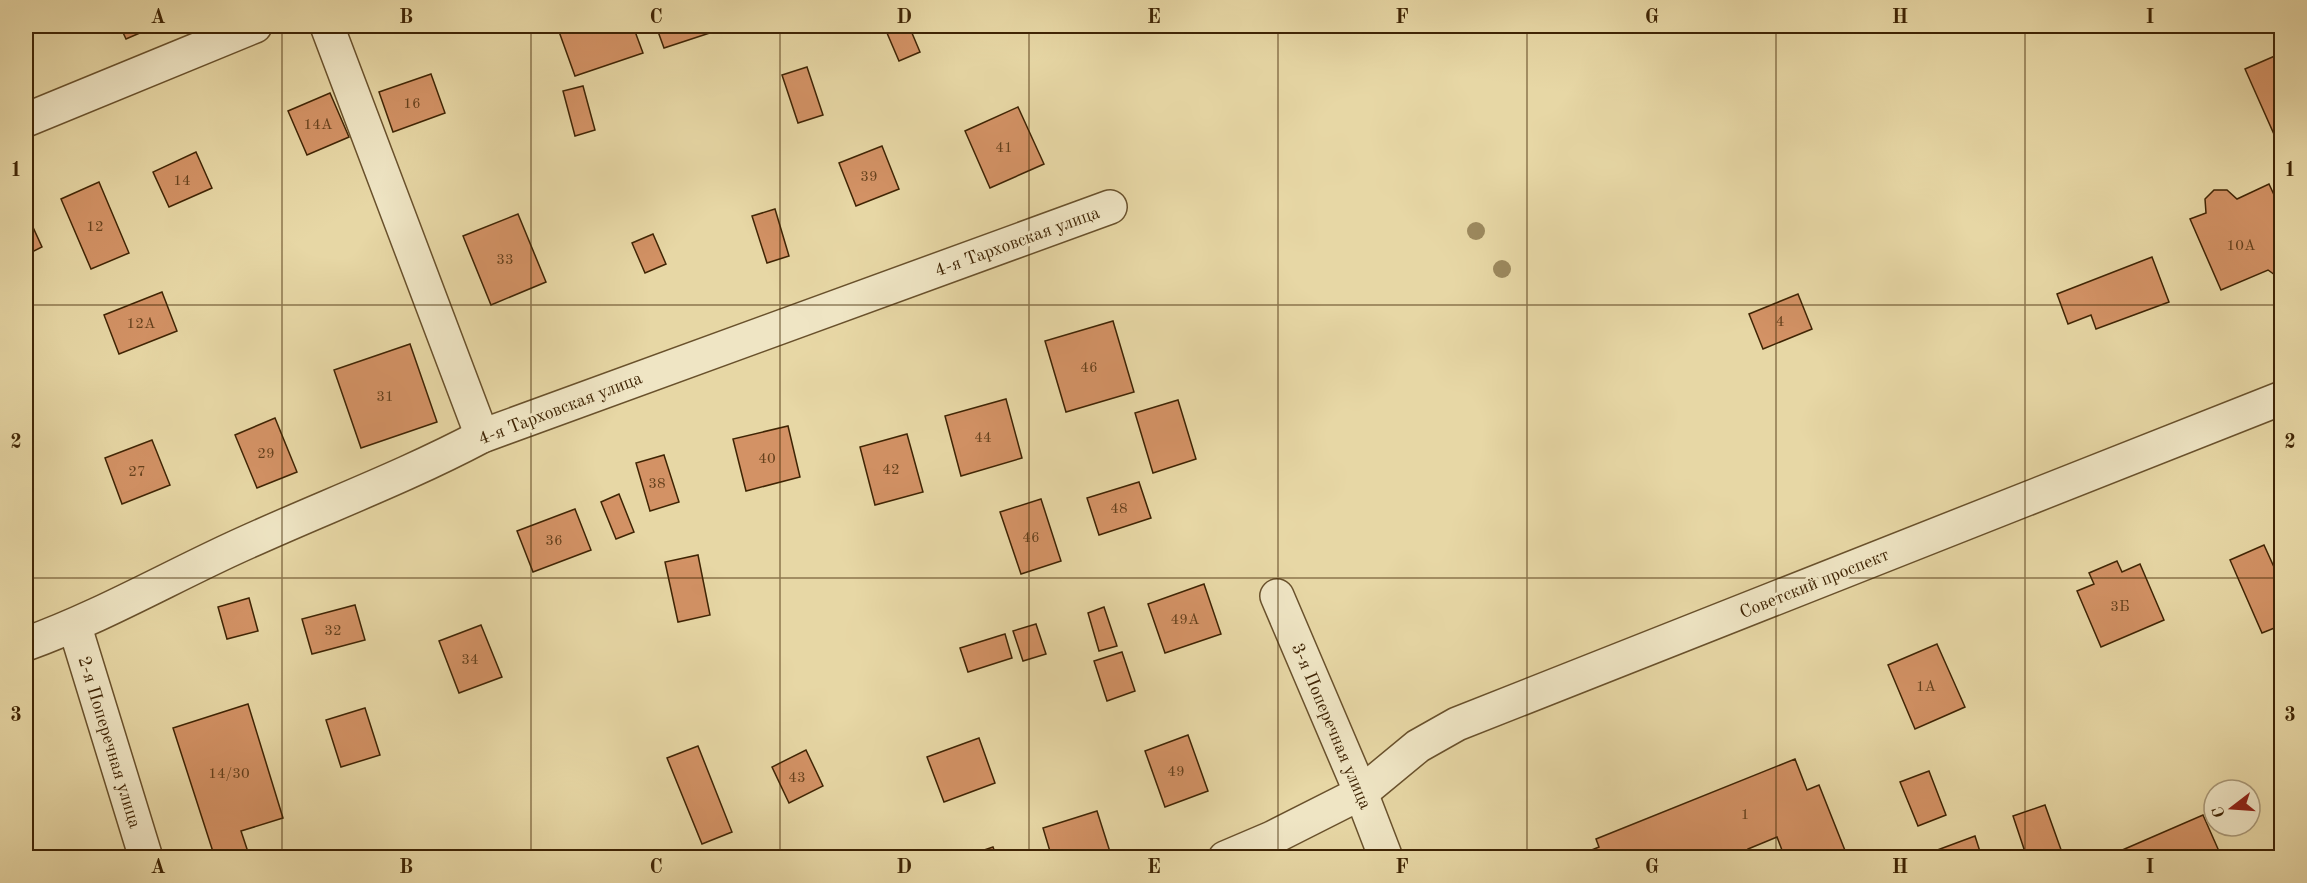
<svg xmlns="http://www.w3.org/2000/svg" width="2307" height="883" font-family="'Old Standard TT',serif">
<rect width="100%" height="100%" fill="#e7d7a5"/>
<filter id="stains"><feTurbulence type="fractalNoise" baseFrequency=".00333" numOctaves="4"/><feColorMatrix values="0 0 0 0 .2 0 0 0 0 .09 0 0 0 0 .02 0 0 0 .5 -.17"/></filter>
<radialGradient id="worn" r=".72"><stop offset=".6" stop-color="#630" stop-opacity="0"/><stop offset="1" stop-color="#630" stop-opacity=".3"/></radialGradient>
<g fill="#d39265" stroke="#3f2404" stroke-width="1.5">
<path d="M120 26H156L126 39Z"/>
<path d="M557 26H633L643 53 575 76Z"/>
<path d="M656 26H731L664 48Z"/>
<path d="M884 26H909L920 52 899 61Z"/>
<path d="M2277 55 2282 65V139L2277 141 2245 69Z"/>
<path d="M807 67 823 115 798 123 782 75Z"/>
<path d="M431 74 445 113 393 132 379 92Z"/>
<path d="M583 86 595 130 575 136 563 91Z"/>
<path d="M330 93 349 137 307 155 288 111Z"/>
<path d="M1018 107 1044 164 990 188 965 131Z"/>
<path d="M882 146 899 189 856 206 839 163Z"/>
<path d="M196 152 212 188 169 207 153 172Z"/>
<path d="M99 182 129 253 91 269 61 199Z"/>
<path d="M2269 184 2282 212V280L2268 270 2221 290 2190 219 2206 213 2205 199 2214 190H2227L2237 199Z"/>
<path d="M775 209 789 256 767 263 752 216Z"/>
<path d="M26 212 42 247 26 255Z"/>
<path d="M518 214 546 282 491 305 463 236Z"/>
<path d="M653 234 666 264 645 273 632 243Z"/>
<path d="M2152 257 2169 302 2096 329 2091 315 2068 324 2057 294Z"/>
<path d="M162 292 177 331 119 354 104 315Z"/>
<path d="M1798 294 1812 329 1763 349 1749 314Z"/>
<path d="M1113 321 1134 392 1066 412 1045 341Z"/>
<path d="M410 344 437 422 361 448 334 370Z"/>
<path d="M1006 399 1022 458 961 476 945 416Z"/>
<path d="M1178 400 1196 459 1153 473 1135 413Z"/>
<path d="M275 418 297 472 257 488 235 435Z"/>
<path d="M788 426 800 477 746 491 733 439Z"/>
<path d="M907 434 923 492 875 505 860 447Z"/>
<path d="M152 440 170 485 122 504 105 458Z"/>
<path d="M664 455 679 502 650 511 636 463Z"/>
<path d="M1139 482 1151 518 1099 535 1087 498Z"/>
<path d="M619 494 634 532 616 539 601 502Z"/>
<path d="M1041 499 1061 561 1021 574 1000 512Z"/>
<path d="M575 509 591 550 533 572 517 531Z"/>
<path d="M2264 545 2274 567 2281 564 2282 566V625L2262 633 2230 560Z"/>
<path d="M698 555 710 615 678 622 665 562Z"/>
<path d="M2117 561 2122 572 2140 564 2164 620 2101 647 2077 591 2094 584 2089 573Z"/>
<path d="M1204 584 1221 634 1165 653 1148 604Z"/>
<path d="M249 598 258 631 227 639 218 607Z"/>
<path d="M355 605 365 640 312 654 302 619Z"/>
<path d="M1104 607 1117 646 1099 651 1088 613Z"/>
<path d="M1036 624 1046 654 1023 661 1013 631Z"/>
<path d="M481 625 502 677 459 693 439 641Z"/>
<path d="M1005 634 1012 658 968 672 960 648Z"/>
<path d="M1937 644 1965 707 1915 729 1888 665Z"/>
<path d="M1122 652 1135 691 1107 701 1094 661Z"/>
<path d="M248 704 283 818 241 831 250 858H215L173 728Z"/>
<path d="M365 708 380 755 341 767 326 720Z"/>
<path d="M1188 735 1208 791 1165 807 1145 751Z"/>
<path d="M979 738 995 783 944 802 927 757Z"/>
<path d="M698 746 732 832 702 844 667 758Z"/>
<path d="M806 750 823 786 789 803 772 767Z"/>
<path d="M1795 759 1807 790 1819 785 1848 858H1785L1777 837 1748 849 1750 855 1743 858H1572L1599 847 1596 839Z"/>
<path d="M1929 771 1946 815 1918 826 1900 782Z"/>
<path d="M2045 805 2064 858H2027L2013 816Z"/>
<path d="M1097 811 1111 855 1101 858H1052L1043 828Z"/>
<path d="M2203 815 2222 858H2122L2120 851Z"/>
<path d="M1975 836 1982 858H1934L1932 852Z"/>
<path d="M993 847 997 858H961Z"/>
</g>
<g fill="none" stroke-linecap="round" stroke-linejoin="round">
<g stroke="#69512c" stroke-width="36">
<g id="minor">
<path d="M327 26 482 436"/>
<path d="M26 120 255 26"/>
<path d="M1277 596 1361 793 1386 858"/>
<path d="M75 627 146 858"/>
<path d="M26 644C98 618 163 581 232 549 316 510 401 479 482 436L1110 207"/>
<path d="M1225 858 1272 838 1361 793 1418 746 1457 724 2282 398"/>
</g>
</g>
<use href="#minor" stroke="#efe5c4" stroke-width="33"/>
</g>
<g fill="#9c895e">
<circle cx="1476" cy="231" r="9"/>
<circle cx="1502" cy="269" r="9"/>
</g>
<path fill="none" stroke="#3f2404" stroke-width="1.5" stroke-opacity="0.55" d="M282 26V858M531 26V858M780 26V858M1029 26V858M1278 26V858M1527 26V858M1776 26V858M2025 26V858M26 305H2282M26 578H2282"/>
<g text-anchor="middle" stroke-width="6" stroke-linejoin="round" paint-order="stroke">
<g font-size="15" fill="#64401c">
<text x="412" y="108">16</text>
<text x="318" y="129">14А</text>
<text x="1004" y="152">41</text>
<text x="869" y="181">39</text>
<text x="182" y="185">14</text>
<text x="95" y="231">12</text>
<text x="2241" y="250">10А</text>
<text x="505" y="264">33</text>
<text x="1780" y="326">4</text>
<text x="141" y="328">12А</text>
<text x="1089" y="372">46</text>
<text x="385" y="401">31</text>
<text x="983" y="442">44</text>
<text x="266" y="458">29</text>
<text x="767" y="463">40</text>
<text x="891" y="474">42</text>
<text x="137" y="476">27</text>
<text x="657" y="488">38</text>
<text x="1119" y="513">48</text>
<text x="1031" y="542">46</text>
<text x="554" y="545">36</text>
<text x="2120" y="611">3Б</text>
<text x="1185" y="624">49А</text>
<text x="333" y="635">32</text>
<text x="470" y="664">34</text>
<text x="1926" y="691">1А</text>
<text x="1176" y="776">49</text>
<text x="229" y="778">14/30</text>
<text x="797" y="782">43</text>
<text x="1745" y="819">1</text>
</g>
<g font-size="18" fill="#3f2404" stroke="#efe5c4">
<text transform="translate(1017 241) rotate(-20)" y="6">4-я Тарховская улица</text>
<text transform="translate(560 408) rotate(-21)" y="6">4-я Тарховская улица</text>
<text transform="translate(1814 583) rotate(-22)" y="6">Советский проспект</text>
<text transform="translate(1332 726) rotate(67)" y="6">3-я Поперечная улица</text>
<text transform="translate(110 742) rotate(73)" y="6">2-я Поперечная улица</text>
</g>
</g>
<rect width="2307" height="883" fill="none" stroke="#e7d7a5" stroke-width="66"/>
<g transform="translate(2232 808) rotate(253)"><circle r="28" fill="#efe5c4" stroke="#a99877" stroke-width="1.5"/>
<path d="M0-4.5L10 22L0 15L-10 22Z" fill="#8f2418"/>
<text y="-9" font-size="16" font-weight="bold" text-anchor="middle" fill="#3f2404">С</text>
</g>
<rect x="33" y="33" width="2241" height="817" fill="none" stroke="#3f2404" stroke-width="2"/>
<g font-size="20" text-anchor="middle" font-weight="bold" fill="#3f2404">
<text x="158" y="23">A</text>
<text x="406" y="23">B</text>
<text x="656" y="23">C</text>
<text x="904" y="23">D</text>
<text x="1154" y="23">E</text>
<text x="1402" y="23">F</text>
<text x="1652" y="23">G</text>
<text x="1900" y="23">H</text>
<text x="2150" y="23">I</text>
<text x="16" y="176">1</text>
<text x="2290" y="176">1</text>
<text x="16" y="448">2</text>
<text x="2290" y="448">2</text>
<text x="16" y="721">3</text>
<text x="2290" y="721">3</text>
<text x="158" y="873">A</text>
<text x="406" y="873">B</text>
<text x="656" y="873">C</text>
<text x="904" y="873">D</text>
<text x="1154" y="873">E</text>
<text x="1402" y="873">F</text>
<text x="1652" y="873">G</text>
<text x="1900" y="873">H</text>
<text x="2150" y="873">I</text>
</g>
<rect width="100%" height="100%" filter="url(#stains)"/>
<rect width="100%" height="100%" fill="url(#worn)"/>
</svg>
